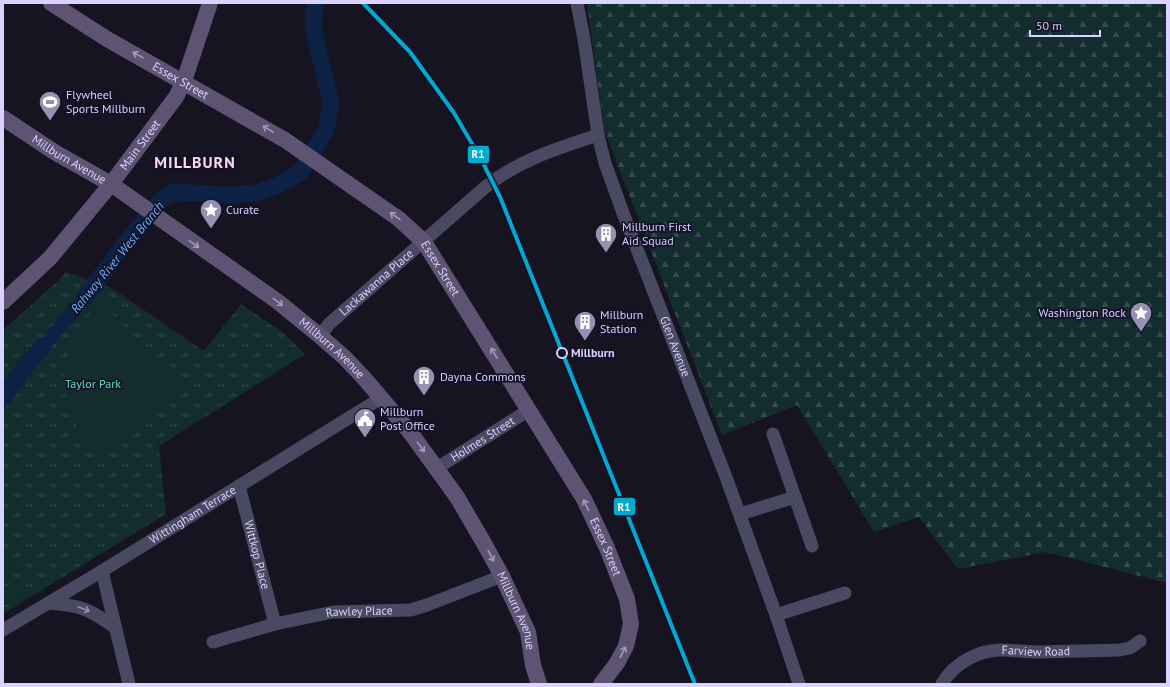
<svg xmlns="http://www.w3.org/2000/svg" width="1170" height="687" font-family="'PT Sans',sans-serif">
<defs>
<pattern id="forest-firs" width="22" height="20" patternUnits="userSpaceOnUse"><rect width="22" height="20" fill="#132c2d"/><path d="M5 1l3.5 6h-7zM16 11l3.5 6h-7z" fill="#354a4c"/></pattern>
<pattern id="park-tufts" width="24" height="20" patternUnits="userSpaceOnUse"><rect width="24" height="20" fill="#132c2d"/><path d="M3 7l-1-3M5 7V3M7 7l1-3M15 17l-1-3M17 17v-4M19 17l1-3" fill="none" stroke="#354a4c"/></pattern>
</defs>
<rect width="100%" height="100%" fill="#161421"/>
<path fill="url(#forest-firs)" d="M587 3H1167V583L1046 552 958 569 919 517 874 532 797 405 722 435 604 130Z"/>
<path fill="url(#park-tufts)" d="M66 272 110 287 204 351 241 304 285 334 305 354 159 446 166 514 3 614V330L58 281Z"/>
<g fill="#132c2d">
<path d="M102 302 179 389 101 459C92 448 82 437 76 424 54 379 65 335 102 302Z"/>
<path d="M10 559 17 572 3 580V562Z"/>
<path d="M21 579 28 593 3 606V588Z"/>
</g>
<g fill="#0d2144">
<path d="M96 280 100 282 94 293 95 297 33 367 27 361C34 354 37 346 40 337L48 336 47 331C56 322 63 312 71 302L74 303 76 300 78 294C87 292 92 288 96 280Z"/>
<path d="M21 362 28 370 21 380 3 410C3 403 2 395 3 389 4 383 9 379 9 373L13 371 18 363Z"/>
</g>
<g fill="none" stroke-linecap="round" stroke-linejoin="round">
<g stroke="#0d2144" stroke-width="17">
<path d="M84 299 123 246 162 199 174 192 229 195 256 193 278 185 300 173 326 130 331 103 313 28 314 8 316 3"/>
<path d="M3 398 25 367 43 346"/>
</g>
<g stroke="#4a4962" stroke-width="13">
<path id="s1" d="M577 3 584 39 598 135 605 163 623 213 726 477 776 615 799 684"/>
<path id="s2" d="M320 336 329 324 483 189C516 161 558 148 598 135"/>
<path d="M773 434 812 546"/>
<path id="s3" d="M437 468 529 410"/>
<path id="s4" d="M239 486 275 624"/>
<path d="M740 514 795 497"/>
<path d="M102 571 129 684"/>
<path d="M48 603C81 605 89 609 116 628"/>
<path d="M776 615 845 593"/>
<path id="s5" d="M3 630 102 571 381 398"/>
<path id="s6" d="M213 642 275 624 333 612 411 610 427 605 502 576"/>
<path id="s7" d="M942 684C953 664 978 650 1001 650 1014 650 1027 652 1040 652 1067 651 1094 651 1120 650L1130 648 1140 641"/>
</g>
<g stroke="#5e5373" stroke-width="16">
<path id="s8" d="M51 3 107 39 285 140 399 219 424 242 584 499 607 548 627 599 631 624 626 646 617 663 601 684"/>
<path id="s9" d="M3 118 56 153 111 184 277 301 320 336 345 358 364 378 410 432 444 479 457 497 485 545 502 576 528 632 533 665 539 684"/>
<path id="s10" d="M3 302 50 258 111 184 176 97 184 81 210 3"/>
</g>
<g stroke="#130f26" stroke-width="7">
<path id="rail-1" d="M363 3 410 52 454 113 481 159 500 197 695 684"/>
</g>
<use href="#rail-1" stroke="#00a9ce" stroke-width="4"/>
</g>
<defs><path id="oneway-shaft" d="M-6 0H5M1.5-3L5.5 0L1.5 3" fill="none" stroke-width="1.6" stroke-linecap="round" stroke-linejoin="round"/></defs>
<g stroke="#a29ac0">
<use href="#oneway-shaft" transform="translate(138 55) rotate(-151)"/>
<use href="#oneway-shaft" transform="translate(268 129) rotate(-149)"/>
<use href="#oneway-shaft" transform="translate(395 216) rotate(-145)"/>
<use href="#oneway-shaft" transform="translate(194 244) rotate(35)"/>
<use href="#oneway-shaft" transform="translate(278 302) rotate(37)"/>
<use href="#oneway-shaft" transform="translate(494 353) rotate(-122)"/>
<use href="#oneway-shaft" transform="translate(421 447) rotate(53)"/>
<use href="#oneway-shaft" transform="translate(586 505) rotate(-116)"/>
<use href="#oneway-shaft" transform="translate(491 556) rotate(62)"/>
<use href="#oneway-shaft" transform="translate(623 652) rotate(-63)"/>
</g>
<use stroke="#928eb0" href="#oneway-shaft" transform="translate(84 609) rotate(20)"/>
<defs>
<g id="stadium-pin" transform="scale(1.15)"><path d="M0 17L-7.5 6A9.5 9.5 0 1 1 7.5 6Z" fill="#9591b1" stroke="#130f26"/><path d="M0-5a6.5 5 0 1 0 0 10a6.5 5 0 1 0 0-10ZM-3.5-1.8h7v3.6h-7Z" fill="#fff"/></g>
<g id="sight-pin" transform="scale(1.15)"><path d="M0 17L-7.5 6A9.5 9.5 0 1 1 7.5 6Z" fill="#9591b1" stroke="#130f26"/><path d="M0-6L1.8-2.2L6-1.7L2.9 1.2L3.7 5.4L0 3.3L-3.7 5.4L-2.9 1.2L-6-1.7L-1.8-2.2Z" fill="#fff"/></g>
<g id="building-pin" transform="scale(1.15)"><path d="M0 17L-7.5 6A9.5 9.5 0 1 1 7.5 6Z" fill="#9591b1" stroke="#130f26"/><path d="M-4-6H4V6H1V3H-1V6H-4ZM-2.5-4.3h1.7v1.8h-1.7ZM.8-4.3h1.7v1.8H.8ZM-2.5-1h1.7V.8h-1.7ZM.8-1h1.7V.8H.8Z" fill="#fff"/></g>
<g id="civic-pin" transform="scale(1.15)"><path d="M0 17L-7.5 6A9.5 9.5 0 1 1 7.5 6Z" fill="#9591b1" stroke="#130f26"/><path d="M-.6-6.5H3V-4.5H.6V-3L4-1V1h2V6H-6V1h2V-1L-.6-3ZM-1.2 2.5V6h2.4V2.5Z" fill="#fff"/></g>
</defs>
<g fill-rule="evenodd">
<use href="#stadium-pin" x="50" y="102"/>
<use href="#sight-pin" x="211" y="210"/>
<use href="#building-pin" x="606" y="234"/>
<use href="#sight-pin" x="1141" y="313"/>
<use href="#building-pin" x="585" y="322"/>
<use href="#building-pin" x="424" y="377"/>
<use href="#civic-pin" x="365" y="419"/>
</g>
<circle fill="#130f26" stroke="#d9d4ff" stroke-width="2" cx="562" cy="353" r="5"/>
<g text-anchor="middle" stroke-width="3.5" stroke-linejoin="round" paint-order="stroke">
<g font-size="12" fill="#d9d4ff" stroke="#130f26">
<text dy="4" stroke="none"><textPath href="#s8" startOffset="151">Essex Street</textPath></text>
<text dy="4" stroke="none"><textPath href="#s10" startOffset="209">Main Street</textPath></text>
<text dy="4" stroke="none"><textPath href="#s9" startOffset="78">Millburn Avenue</textPath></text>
<text dy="4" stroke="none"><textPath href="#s8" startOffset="475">Essex Street</textPath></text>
<text dy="4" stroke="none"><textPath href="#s2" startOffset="78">Lackawanna Place</textPath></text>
<text dy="4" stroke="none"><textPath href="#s1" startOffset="359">Glen Avenue</textPath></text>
<text dy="4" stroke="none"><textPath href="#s9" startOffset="402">Millburn Avenue</textPath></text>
<text dy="4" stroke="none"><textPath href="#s3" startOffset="54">Holmes Street</textPath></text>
<text dy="4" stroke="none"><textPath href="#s5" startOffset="222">Wittingham Terrace</textPath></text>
<text dy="4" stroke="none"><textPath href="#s8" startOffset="799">Essex Street</textPath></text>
<text dy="4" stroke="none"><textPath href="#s4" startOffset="71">Wittkop Place</textPath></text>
<text dy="4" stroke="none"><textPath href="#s9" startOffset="726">Millburn Avenue</textPath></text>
<text dy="4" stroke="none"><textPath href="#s6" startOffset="150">Rawley Place</textPath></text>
<text dy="4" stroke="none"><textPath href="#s7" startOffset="106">Farview Road</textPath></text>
</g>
<g font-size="12" fill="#d9d4ff" stroke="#130f26" text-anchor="start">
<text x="66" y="99">Flywheel<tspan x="66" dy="14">Sports Millburn</tspan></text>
<text x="226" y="214">Curate</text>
<text x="622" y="231">Millburn First<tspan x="622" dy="14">Aid Squad</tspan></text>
<text x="1126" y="317" text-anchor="end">Washington Rock</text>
<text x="600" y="319">Millburn<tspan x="600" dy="14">Station</tspan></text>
<text x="440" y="381">Dayna Commons</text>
<text x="380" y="416">Millburn<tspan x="380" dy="14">Post Office</tspan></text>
</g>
<g font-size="12" font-weight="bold" fill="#d9d4ff" stroke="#130f26" text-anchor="start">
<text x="571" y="357">Millburn</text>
</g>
<g font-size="12" fill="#5fe0c0" stroke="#130f26">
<text x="93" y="388">Taylor Park</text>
</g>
<g font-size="13" font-style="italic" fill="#62b6ff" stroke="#130f26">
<text transform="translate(117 257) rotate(-51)" y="5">Rahway River West Branch</text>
</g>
<g font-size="16" font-weight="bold" letter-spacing="1" fill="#ffd6f0" stroke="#130f26">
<text x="195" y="168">MILLBURN</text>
</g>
</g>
<g stroke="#130f26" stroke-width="1.5">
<rect x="467" y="145" width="23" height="19" rx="4" fill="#00a9ce"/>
<rect x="613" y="497" width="23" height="19" rx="4" fill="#00a9ce"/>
</g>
<g font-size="11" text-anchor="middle" font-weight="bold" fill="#fff">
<text x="478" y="158">R1</text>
<text x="624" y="511">R1</text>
</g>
<rect width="1170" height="687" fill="none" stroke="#d9d4ff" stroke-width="8"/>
<path d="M1030 30v6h70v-6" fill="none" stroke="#d9d4ff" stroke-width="2"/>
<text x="1036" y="30" font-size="12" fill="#d9d4ff" stroke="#130f26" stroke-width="3" paint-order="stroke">50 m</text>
</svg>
